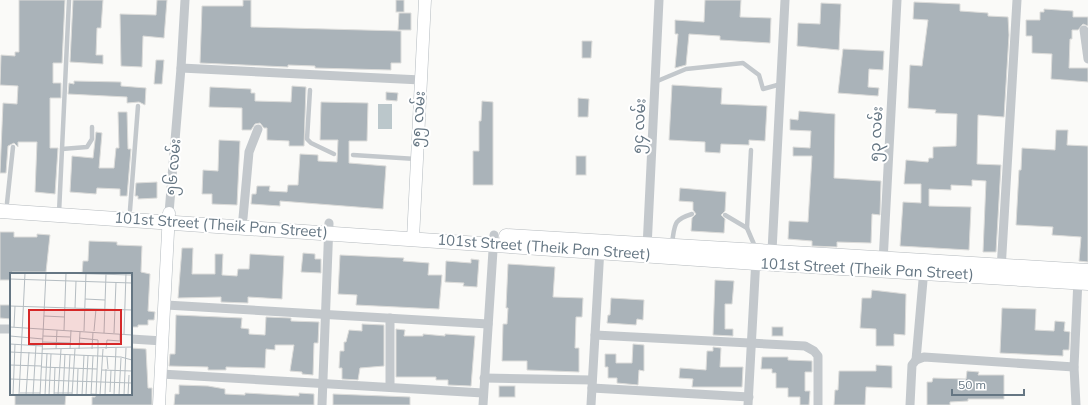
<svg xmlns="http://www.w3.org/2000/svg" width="1088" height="405" font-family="Mulish,'Noto Sans Myanmar',sans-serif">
<rect width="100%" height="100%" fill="#fafaf8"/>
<rect fill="#bbc7cb" x="378" y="104" width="14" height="25"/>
<g fill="#aab3b9" stroke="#dcdcda">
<path d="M19 0H65L62 63H53V83H61V98H50V148H58L55 194 35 192 37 142H18V147L14 143 8 146 6 173H0L3 103 17 104 18 86 0 85 1 55 15 56V52H19Z"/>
<path d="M73 0H103L101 28H97L96 55H103V64L70 62Z"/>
<path d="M157 0H167L164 38 143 36 142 67 121 66 120 14 156 15Z"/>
<path d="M243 0H251V27L401 31V63H391V70L315 68V66L288 65V67L200 63 202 6H243Z"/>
<rect x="396" y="0" width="8" height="12"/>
<path d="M705 0H741L740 17 771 18 770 43 720 40V36L689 34 686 65 675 68 678 34H675V20L704 22Z"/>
<path d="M914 2 960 4V11L988 13V16L1008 17 1009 35 1004 117 978 115 977 164 1001 165 996 252H983L986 181 972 180V186L951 185V190L929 189V206L971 207 969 250 900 246 903 202 921 203V184H904L906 160 928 162 929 158H933V147L956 146 957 114 935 113 936 110 908 108 910 65 922 66 928 20 913 19Z"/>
<path d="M821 3 841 4 839 50 797 46 798 23 820 24Z"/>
<path d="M1044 9 1073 11V17H1088V26L1083 24 1078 30H1072V39H1070L1069 68H1088V82L1051 79 1052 54 1032 53V36H1026V20H1040V12H1044Z"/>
<path d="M399 13H411V30H398Z"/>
<path d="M582 41H592L591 58H582Z"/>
<path d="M843 49 884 51 883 70 869 69 868 87 879 88 878 96 838 93Z"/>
<path d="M156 60H164L162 84H154Z"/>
<path d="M74 81 121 82V86L146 88 145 105 139 102 127 103V97L68 94 69 83 74 84Z"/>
<path d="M672 85 722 88 721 104 767 106 765 141 749 140V145L721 144 720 153 705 152V142L669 140Z"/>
<path d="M292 86 306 87 304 146H289V141L267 140V128H264L260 123 255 124 251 130H242V108L209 107 210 87 251 89V93H255V101L291 102Z"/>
<path d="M386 92 398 93 397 101 386 100Z"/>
<path d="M578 98 589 99 588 117H578Z"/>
<path d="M482 101 493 102V185H473V151H479V121H481Z"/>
<path d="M321 102 368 103 367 141H349V163L386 166 383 209 280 201V206L251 204 252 194H256L257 186H270L269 191 287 192 288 185H298L300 154 318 155V161L337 162 338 140H320Z"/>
<path d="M799 111 835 114 834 178 881 181 880 215 872 214 871 243 837 242V247L812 246V241L788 239 789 221 808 222 812 156H793V147L810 148 811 131 790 130V119L798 120Z"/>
<path d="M118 112H127L128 149H131L127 196H120V189L97 188 96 194 70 192 72 156 93 158 96 132 102 133 99 168H114L116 148H119Z"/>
<path d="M1056 130H1068L1067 145 1088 146V262L1079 261 1081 237 1052 235 1053 227 1016 225 1019 170H1021L1022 148 1055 150Z"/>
<path d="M219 140 240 141 237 205 212 204V194H202L203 170 218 171Z"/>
<rect x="576" y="156" width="10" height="19"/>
<path d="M157 182V198L138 199V196H135L136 183Z"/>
<path d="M680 188 726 192 725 211 721 215 725 219 724 233 691 231 692 218 696 214 693 210V202L679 201Z"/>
<path d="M0 232H14V237H37V234L50 235 46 272H12L11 280H0Z"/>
<path d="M89 241 117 242V245L142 246 141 272 150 274 148 311 155 312 154 320H148V325H138V327H131V274H82L83 261H88Z"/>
<path d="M182 248H193L192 274H215V254H223L222 275 237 276 238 269H249L250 254 284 256 282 299 248 297V303L221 302V297L178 298Z"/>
<path d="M303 253 315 254V259H321V273L301 272Z"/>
<path d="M340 255 404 258 403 261 429 263 428 275H442L439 309 356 305 357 295 338 294Z"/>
<path d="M471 259 479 260 477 287 463 286 464 283 445 282 446 261 471 263Z"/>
<path d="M508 264 555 267 553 297 583 298 582 317H576L575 348H579V372L527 370V361H502L503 324H507L508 308H506Z"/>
<path d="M715 280 734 281 732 304H725V329H733V336L713 335Z"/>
<path d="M872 290 906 294 905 335 894 334V346H876V329L860 328 862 298H871Z"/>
<path d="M611 298 644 300 643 320 637 319 636 325 607 323 608 315H610Z"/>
<path d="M0 305H11V319L0 318Z"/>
<path d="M1002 308 1036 309 1035 330 1054 331 1055 321 1065 322 1064 331 1070 332 1069 350H1063V356L1000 353Z"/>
<path d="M176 315 242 318 241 328 249 329V334L265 335 266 317 291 318V321L319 322 318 343H314L313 375 302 374V372L290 371 294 345H275V350L266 349 265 368 226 367V370H208V367L169 366 170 354H175Z"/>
<path d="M362 324 384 325V366L360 368 358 380 342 379V368H339L340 351H344V342H346L349 330 362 331Z"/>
<rect x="772" y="327" width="11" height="9"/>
<path d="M396 329 405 330 404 336H423V334L445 336V334L475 336 471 386 448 385V380H436V377H396Z"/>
<path d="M633 344 644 345V371L639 370 638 385 617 383V378H608V367H605V354H616V363H632Z"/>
<path d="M713 347 721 348 720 367H743L742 387H692L693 379 679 378 680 368 706 370 707 351H713Z"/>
<path d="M131 348 146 349 148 388H152V405H92V397H95L96 394H131Z"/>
<path d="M762 357H788V360L812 361V372H805V391H810L809 405H800V397H788V388H776V373H772V369H761Z"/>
<path d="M876 365 892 366V388L866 387 865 405H834L835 390H838L839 371H876Z"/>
<path d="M967 371 979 372 978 375H1004V399H968V401L950 402V405H927V382H932L933 378 966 379Z"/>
<path d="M179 385 208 386 225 389V394L245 395V393L299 396V393L314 394V405H174L175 394H179Z"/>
<rect x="499" y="386" width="16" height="11"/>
<path d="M15 394H66L65 405H15Z"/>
<path d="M333 394 410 397V405H333Z"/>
</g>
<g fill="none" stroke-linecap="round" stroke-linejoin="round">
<g stroke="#b3babf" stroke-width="13">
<g id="secondary">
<path d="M413 239 425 0"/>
<path d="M159 405 169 213"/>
</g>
</g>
<g stroke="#b5babe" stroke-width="15">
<g id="primary">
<path d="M0 211 756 263 1088 283"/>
<path d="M506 236C700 246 894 260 1088 271"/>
</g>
</g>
<g stroke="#c3c8cc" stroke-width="4.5">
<path d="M655 82 686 69 743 63 759 75 763 89 781 84"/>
<path d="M310 90 307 139 311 143 334 154"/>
<path d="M62 149 87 147 92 139V127"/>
<path d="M751 150 747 228 756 249"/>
<path d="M353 155 416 159"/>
<path d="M7 203 13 147"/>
<path d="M130 210 138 106"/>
<path d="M59 213 69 0"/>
<path d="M725 215 747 228"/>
<path d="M672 243C675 224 673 220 692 214"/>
</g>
<g stroke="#c3c8cc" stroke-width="9">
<path d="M1084 30 1088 59"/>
<path d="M181 68 421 80"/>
<path d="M169 213 181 68 185 0"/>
<path d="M243 218 249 152 258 129"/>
<path d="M647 248 659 0"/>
<path d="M772 251 785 0"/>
<path d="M883 262 897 0"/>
<path d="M1001 270 1017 0"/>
<path d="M166 305 488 324"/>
<path d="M0 329H11"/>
<path d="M595 335 805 346 814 351 818 356V405"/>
<path d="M131 339 163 341"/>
<path d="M916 360 924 269"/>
<path d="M1074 367 1076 405"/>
<path d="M161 374 483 393"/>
<path d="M484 378 592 380"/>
<path d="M390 387V318"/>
<path d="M592 388 749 397"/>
<path d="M322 405 329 223"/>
<path d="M483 405 494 235"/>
<path d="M591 405 600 248"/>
<path d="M748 405 756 258"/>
<path d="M910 405 912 365 916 360 924 357 1074 367 1078 279"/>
</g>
<use href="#secondary" stroke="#fff" stroke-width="12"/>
<use href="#primary" stroke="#fff" stroke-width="14"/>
</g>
<g text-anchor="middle" stroke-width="4" stroke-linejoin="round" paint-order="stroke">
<g font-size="15" fill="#657683" stroke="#fff">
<text transform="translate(418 119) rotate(-86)" y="5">၅၅ လမ်း</text>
<text transform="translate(639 126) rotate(-87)" y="5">၅၄ လမ်း</text>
<text transform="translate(876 134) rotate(-87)" y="5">၅၃ လမ်း</text>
<text transform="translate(173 167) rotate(-85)" y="5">၅၆ လမ်း</text>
<text transform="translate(221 225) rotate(4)" y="5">101st Street (Theik Pan Street)</text>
<text transform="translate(544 247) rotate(4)" y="5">101st Street (Theik Pan Street)</text>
<text transform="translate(867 269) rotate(3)" y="5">101st Street (Theik Pan Street)</text>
</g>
</g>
<g transform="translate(10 273)">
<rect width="122" height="122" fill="#fafaf8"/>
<path fill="none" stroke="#b5bdc2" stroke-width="1" d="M49 0 122 2M0 6 122 10M75 26 95 27M0 33 122 37M65 35 66 8M34 43 55 44M0 54 122 62M4 54 5 33M54 57 56 0M74 58 76 0M84 58 86 36M94 60 96 1M104 60 106 9M114 61 116 0M0 63 33 66M33 63 60 64M69 65 88 67V76M33 69 60 70M69 70 82 71M0 71 32 73M32 76 122 74M46 76 47 57M60 76 61 57M69 76 70 59M82 76 83 59M96 76 97 67 110 68V61M0 79 111 84 122 87M97 84 98 96M0 92 31 93M31 94 87 96M92 97 122 98M0 106 122 110M100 119 101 97M10 120H30M44 120H62M81 121 95 122M3 122 5 71M9 122 15 0M16 122 19 79M23 122 26 72M30 122 36 0M35 122 37 80M39 122 41 81M44 122 45 94M48 122 51 76M53 122 55 81M58 122 60 82M62 122 65 76M67 122 68 96M72 122 74 82M76 122 78 83M81 122 83 83M86 122 88 76M90 122 93 76M95 122 96 96M104 122 106 75M109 122 111 85M114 122 116 75M118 122 119 102"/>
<path fill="#d62828" fill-opacity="0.15" stroke="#d62828" stroke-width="2" d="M19 37H111V71H19Z"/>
<rect width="122" height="122" fill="none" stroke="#657683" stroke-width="2"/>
</g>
<path d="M952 389v6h72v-6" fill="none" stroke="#657683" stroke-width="2"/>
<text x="958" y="389" font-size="12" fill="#657683" stroke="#ffffff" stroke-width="3" paint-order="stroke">50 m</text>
</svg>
